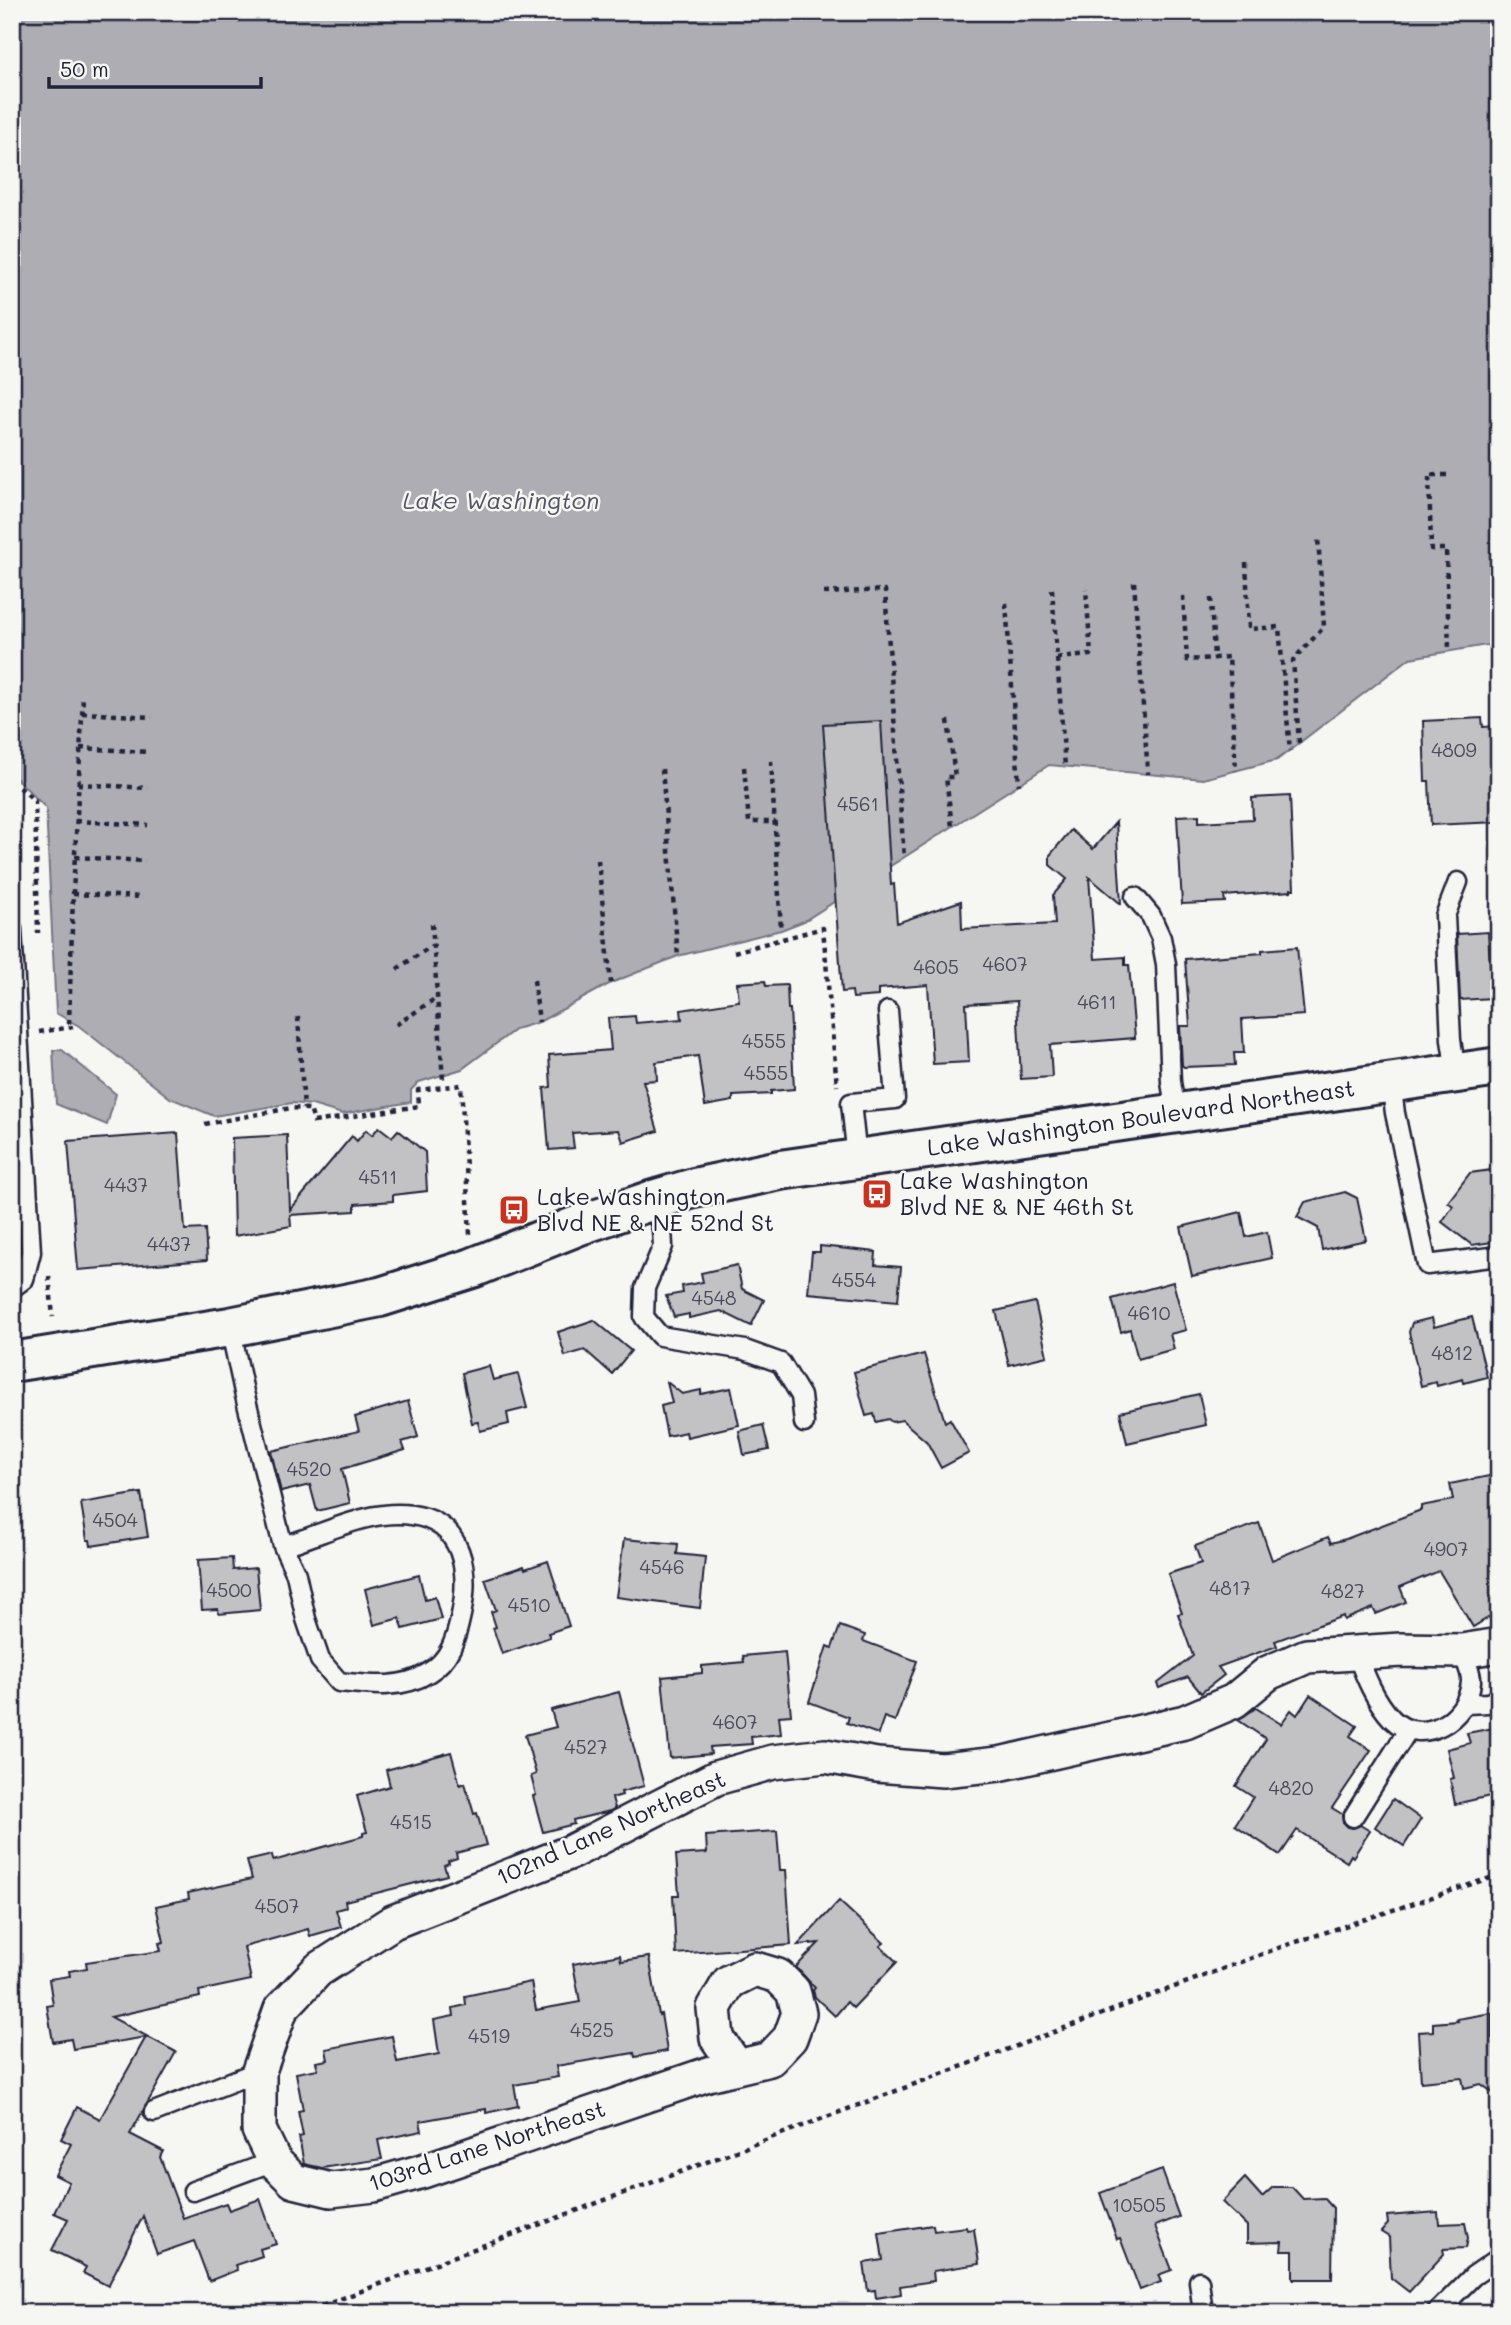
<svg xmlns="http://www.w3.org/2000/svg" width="1511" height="2325" font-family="Mali,sans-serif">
<rect width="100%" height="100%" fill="#f6f6f2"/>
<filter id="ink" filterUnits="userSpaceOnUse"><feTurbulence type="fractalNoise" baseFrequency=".0143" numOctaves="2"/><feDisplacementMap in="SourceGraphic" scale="14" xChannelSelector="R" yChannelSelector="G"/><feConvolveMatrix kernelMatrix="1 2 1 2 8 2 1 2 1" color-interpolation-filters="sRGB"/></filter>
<g filter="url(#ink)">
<g fill="#adadb3" stroke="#757583" stroke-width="2">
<path d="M12 12H1499V643L1410 658 1277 760 1203 779 1049 765 804 921 781 930 678 956 611 983 539 1022 516 1029 462 1069 419 1082 411 1090V1102L342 1114 312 1105 292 1103 214 1116 170 1098 79 1026 56 1013 46 808 12 774Z"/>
<path d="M53 1050H62L116 1094 107 1125 56 1104Z"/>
</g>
<g fill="#c2c2c4" stroke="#22223b" stroke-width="2">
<path d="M1482 718 1483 727 1499 726V822L1431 825 1429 781H1425L1423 721Z"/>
<path d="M881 721 891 885 894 884 897 923 961 901 962 929 1055 924 1053 895 1067 879 1050 865V855L1071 830 1093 849 1116 822 1121 904 1089 877 1095 959 1125 957V965H1129L1135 1038 1050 1045 1052 1077 1021 1079 1017 1001 966 1004 969 1062 933 1064 928 985 878 989V996L853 998 852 991 842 992 823 724Z"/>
<path d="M1290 796 1294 889H1291V891L1224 896 1225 902 1182 904 1177 816 1199 815V822L1253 819 1252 798Z"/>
<path d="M1488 932 1492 998 1460 1000 1457 934Z"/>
<path d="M1297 947 1304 1015 1242 1019 1244 1053H1234L1235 1065 1184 1067 1182 1065 1180 1026H1190L1185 959 1262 953V950Z"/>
<path d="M765 981 766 986 787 985 788 1009H790L794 1089 771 1091V1094L733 1096V1101L705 1106 698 1056 656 1062 657 1080 643 1081 658 1131 623 1142 619 1130 572 1133 574 1148 549 1150 544 1088 551 1087 549 1055 611 1050 608 1018 635 1016 636 1023 682 1019 681 1010 739 1001 737 983Z"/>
<path d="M379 1127 392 1137 398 1130 425 1152 427 1191 393 1195V1201L355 1204V1211L290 1215 291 1226 234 1236 232 1138 287 1135 290 1210 352 1136 357 1141 366 1130 372 1135Z"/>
<path d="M178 1133 185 1230 205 1229 207 1260 78 1270 68 1141Z"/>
<path d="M1499 1169V1241L1472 1245 1442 1222 1453 1206 1448 1202 1470 1173Z"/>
<path d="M1345 1192 1357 1198 1366 1240 1322 1250 1318 1228 1297 1217 1305 1202Z"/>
<path d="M1241 1212 1246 1237 1267 1232 1272 1258 1192 1276 1181 1227Z"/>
<path d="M820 1246 876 1252 875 1265 901 1267 898 1301 808 1293 812 1252H820Z"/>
<path d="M737 1265 742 1289 764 1300 751 1326 721 1311 689 1318V1314L674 1317 666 1296 683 1293 682 1286 703 1282 701 1273Z"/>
<path d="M1173 1282 1186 1330 1170 1334 1174 1349 1138 1359 1130 1329 1121 1332 1112 1299Z"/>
<path d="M1035 1302 1047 1356 1009 1365 996 1311Z"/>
<path d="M1472 1317 1487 1377 1464 1383 1463 1379 1437 1386 1436 1382 1421 1386 1409 1332 1412 1323 1432 1318 1434 1327Z"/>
<path d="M594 1320 631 1351 612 1374 585 1350 565 1356 558 1332Z"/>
<path d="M924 1354 945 1422 950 1419 969 1453 941 1468 927 1442 902 1420 892 1422 888 1419 876 1422 874 1414 866 1416 854 1372Z"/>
<path d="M489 1366 493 1380 518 1374 527 1408 507 1413 509 1424 480 1431 478 1422 472 1423 462 1373Z"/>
<path d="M667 1382 682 1394 701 1390V1394L731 1388 739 1425 687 1437 686 1432 667 1436 661 1406 672 1403Z"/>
<path d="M1199 1394 1206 1425 1127 1443 1120 1412Z"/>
<path d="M408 1401 418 1437 402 1442 405 1450 342 1469 350 1503 317 1511 310 1485 281 1492 271 1451 359 1431 355 1417Z"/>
<path d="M763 1425 769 1450 744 1455 739 1431Z"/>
<path d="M1499 1474V1611L1473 1627 1439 1571 1400 1587 1406 1602 1376 1614 1373 1608 1344 1620 1343 1616 1275 1641 1277 1646 1218 1667 1224 1675 1201 1693 1188 1677 1159 1688 1157 1684 1193 1656 1178 1614 1182 1613 1168 1574 1201 1563 1195 1546 1259 1523 1272 1560 1328 1537 1331 1543 1346 1539 1421 1510V1506L1453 1500 1450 1484Z"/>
<path d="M141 1493 148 1537 91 1546 90 1540H87L81 1503Z"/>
<path d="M624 1539 678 1544 677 1554 705 1557 700 1608 616 1597Z"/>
<path d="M232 1558 233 1570 256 1568 260 1610 219 1614 218 1609 202 1610 198 1560Z"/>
<path d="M548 1561 569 1626 548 1633 550 1637 502 1654 493 1628 496 1627 491 1612 496 1610 485 1579 524 1566 525 1569Z"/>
<path d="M419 1575 425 1600 435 1597 441 1619 403 1629 400 1618 374 1625 365 1589Z"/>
<path d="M840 1626 865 1635 863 1641 917 1661 895 1721 884 1717 878 1734 847 1723 849 1717 809 1702 827 1646 832 1648Z"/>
<path d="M785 1652 791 1715 779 1716 781 1734 751 1737 752 1744 710 1747 711 1754 670 1758 662 1677 702 1673V1666L744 1662 743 1656Z"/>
<path d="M619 1692 644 1786 621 1792 622 1795 612 1798 615 1808 610 1811 573 1820 574 1824 543 1832 533 1796 536 1795 531 1776 536 1774 525 1735 556 1727 551 1710Z"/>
<path d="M1310 1695 1357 1726 1350 1736 1371 1750 1332 1808 1342 1814 1343 1822 1348 1827 1353 1828 1360 1825 1370 1831 1353 1857 1351 1855 1347 1862 1297 1830 1280 1855 1235 1825 1253 1797 1236 1786 1266 1739 1238 1720 1256 1708 1281 1724 1291 1710 1297 1715Z"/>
<path d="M1499 1727V1794L1455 1804 1450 1779 1454 1778 1447 1749 1470 1743 1467 1733Z"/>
<path d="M451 1752 460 1785 465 1783 474 1814 477 1813 486 1845 456 1853 457 1858 448 1861 449 1863 444 1865 447 1875 345 1901 346 1907 336 1910 341 1927 310 1936 308 1929 244 1947 251 1980 199 1991 200 1997 111 2017 176 2052 130 2134 163 2151 160 2157 183 2218 226 2203 229 2210 260 2199 276 2244 260 2249 262 2256 235 2265 237 2270 209 2281 194 2241 157 2254 143 2216 108 2286 83 2273 86 2267 52 2250 68 2219 54 2213 69 2182 55 2175 71 2144 61 2139 77 2107 100 2119 146 2037 73 2049 71 2039 53 2042 47 2006 53 2005 49 1979 70 1976 69 1971 87 1968 86 1962 161 1951 159 1943 164 1942 156 1906 189 1899 188 1893 252 1879 247 1861 272 1855 273 1861 363 1836V1833L367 1832 357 1796 390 1786 386 1770Z"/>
<path d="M1393 1799 1421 1819 1404 1846 1375 1827Z"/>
<path d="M777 1831 780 1870H786L791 1945 676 1954 673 1895H679L676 1855 707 1853 706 1836Z"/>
<path d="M839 1901 884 1943 880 1946 897 1962 853 2008 847 2002 835 2016 815 1997 813 1990 815 1988 796 1967 819 1943 798 1945Z"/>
<path d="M620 1955 621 1961 649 1957 659 2015 661 2014 667 2051 635 2057 634 2053 556 2066 558 2077 514 2085 518 2106 486 2113V2109L420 2121 422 2131 378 2140 382 2159 322 2168 304 2164 299 2137 303 2136 298 2111 303 2110 296 2073 318 2069 316 2062 328 2060 326 2049 392 2036 397 2062 439 2054 434 2020 454 2016 453 2008 466 2005 465 1996 531 1982 536 2010 580 2002 573 1964Z"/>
<path d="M1492 2013V2038L1499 2037V2097L1481 2084 1464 2088 1462 2078 1421 2082 1418 2032 1433 2031V2023L1458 2021 1457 2019Z"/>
<path d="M1162 2170 1179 2217 1155 2226 1172 2270 1158 2275 1161 2282 1140 2290 1120 2238 1117 2239 1100 2193Z"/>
<path d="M1245 2178 1262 2197 1273 2187H1292L1303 2199 1324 2198 1333 2208 1332 2279H1293V2251H1281L1282 2242 1247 2243V2226L1222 2202Z"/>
<path d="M1438 2212 1439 2224 1465 2223 1468 2238 1466 2248 1443 2249 1444 2254 1409 2292 1391 2278 1389 2237 1381 2232 1388 2224 1387 2216Z"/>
<path d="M933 2225 934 2231 966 2227 967 2230 974 2229 979 2264 933 2271 934 2281 900 2286 901 2294 876 2298 875 2290 868 2291 864 2263 883 2260 879 2233Z"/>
</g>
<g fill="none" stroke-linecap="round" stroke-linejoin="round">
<g stroke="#22223b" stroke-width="23">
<g id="lane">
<path d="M1135 897 1151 916 1161 938 1166 964 1171 1082 1176 1113"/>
<path d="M12 929 31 1252 24 1279 12 1288"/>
<path d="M1456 1073 1451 1040 1445 916 1458 882"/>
<path d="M1391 1082 1395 1113 1427 1265 1499 1256"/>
<path d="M857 1158 851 1103 895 1099 888 1011"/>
<path d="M653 1200 662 1229 663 1246 645 1288 644 1317 660 1336 745 1350 781 1363 801 1396 804 1423"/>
<path d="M230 1327 244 1392 283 1546C325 1534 367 1509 412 1515 464 1522 470 1572 461 1615 456 1639 450 1660 428 1673 402 1690 368 1685 339 1682L320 1660 306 1619 296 1574 283 1546"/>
<path d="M1356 1652C1365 1676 1375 1701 1392 1719 1421 1748 1468 1720 1471 1682 1472 1673 1465 1660 1462 1651"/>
<path d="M1466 1704 1488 1703 1499 1699"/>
<path d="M1353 1817 1408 1730"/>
<path d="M154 2112 259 2071"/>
<path d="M193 2191 274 2161"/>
<path d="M1199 2281 1203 2313"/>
<path d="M1436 2313 1473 2276 1499 2258"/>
</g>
</g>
<g stroke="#22223b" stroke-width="38">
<path id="street" d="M737 2067 717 2038 714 2008 729 1982 755 1969 778 1976 793 1991 799 2013 790 2038 770 2059 708 2074 423 2171 374 2185 331 2190 294 2181 274 2161 259 2130V2071L281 2009 318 1970 393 1922 571 1852 716 1778 773 1762 825 1756 877 1765 943 1770 999 1764 1185 1722 1234 1701 1268 1673 1307 1656 1401 1650 1462 1651 1499 1645"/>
</g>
<g stroke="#22223b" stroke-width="44">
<path id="primary" d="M12 1362 230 1327 380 1297 472 1268 577 1226 653 1200 694 1188 780 1170 1499 1067"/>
</g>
<g stroke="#22223b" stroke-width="4.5" stroke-dasharray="5 5" stroke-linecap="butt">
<path d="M1447 475H1429L1431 549H1446L1449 651"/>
<path d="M1246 563 1249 629 1279 627 1290 751"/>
<path d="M1134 582 1148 774"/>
<path d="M1052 589 1065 767"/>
<path d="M824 593 885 590 904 858"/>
<path d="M1183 596 1187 660 1229 657 1236 771"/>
<path d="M1211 598 1214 658"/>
<path d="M1006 603 1019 785"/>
<path d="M1057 658 1091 655 1086 589"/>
<path d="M82 713 152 717"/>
<path d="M948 720 955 777H946L952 827"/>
<path d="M1299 743 1293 660 1324 627 1318 537"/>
<path d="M80 748 149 752"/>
<path d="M771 761 781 930"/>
<path d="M744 767 749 822H775"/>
<path d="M662 769 678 956"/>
<path d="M12 780 35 801 38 933"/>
<path d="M78 784 148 788"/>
<path d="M76 821 148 825"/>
<path d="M75 857 145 861"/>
<path d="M598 860 611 983"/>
<path d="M73 894 143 897"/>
<path d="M432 924 443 1080"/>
<path d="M734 952 823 928 837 1086"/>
<path d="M397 969 433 945"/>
<path d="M534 980 539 1022"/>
<path d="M298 1017 304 1109"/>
<path d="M69 1024 73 894 83 696"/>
<path d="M396 1025 436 998"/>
<path d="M39 1032 73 1027"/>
<path d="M205 1124 291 1108 310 1109 314 1122 419 1106 418 1090 461 1085 470 1234"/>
<path d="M49 1276 53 1317"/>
<path d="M303 2313 1281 1947 1499 1875"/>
</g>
<use href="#lane" stroke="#f6f6f2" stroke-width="18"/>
<use href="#street" stroke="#f6f6f2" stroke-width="33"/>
<use href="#primary" stroke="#f6f6f2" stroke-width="38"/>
</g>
</g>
<defs>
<g id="bus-square" transform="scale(1.575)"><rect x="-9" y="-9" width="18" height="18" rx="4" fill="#c8321e" stroke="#f6f6f2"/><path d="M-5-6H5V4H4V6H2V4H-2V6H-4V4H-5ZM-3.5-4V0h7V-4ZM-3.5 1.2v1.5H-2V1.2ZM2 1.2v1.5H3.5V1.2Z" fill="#fff"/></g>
</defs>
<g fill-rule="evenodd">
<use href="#bus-square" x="877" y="1194"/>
<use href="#bus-square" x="514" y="1210"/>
</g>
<g text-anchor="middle" stroke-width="5" stroke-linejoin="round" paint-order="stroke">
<g font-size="19" fill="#4a4a5d">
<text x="1454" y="757">4809</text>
<text x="858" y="811">4561</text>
<text x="1005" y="971">4607</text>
<text x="936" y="974">4605</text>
<text x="1097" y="1009">4611</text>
<text x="764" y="1048">4555</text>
<text x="766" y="1080">4555</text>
<text x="378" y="1184">4511</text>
<text x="126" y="1192">4437</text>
<text x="169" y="1251">4437</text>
<text x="854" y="1287">4554</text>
<text x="714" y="1305">4548</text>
<text x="1149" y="1320">4610</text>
<text x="1452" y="1360">4812</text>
<text x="309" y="1476">4520</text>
<text x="115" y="1527">4504</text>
<text x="1446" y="1556">4907</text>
<text x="662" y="1574">4546</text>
<text x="1230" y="1595">4817</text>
<text x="229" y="1597">4500</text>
<text x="1343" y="1598">4827</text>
<text x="529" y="1612">4510</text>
<text x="735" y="1729">4607</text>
<text x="586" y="1754">4527</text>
<text x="1291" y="1795">4820</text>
<text x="411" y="1829">4515</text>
<text x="277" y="1913">4507</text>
<text x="592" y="2037">4525</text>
<text x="489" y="2043">4519</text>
<text x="1139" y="2212">10505</text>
</g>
<g font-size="23" fill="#22223b" stroke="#f6f6f2">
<text transform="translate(1141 1118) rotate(-8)" y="8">Lake Washington Boulevard Northeast</text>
<text transform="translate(611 1828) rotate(-24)" y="8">102nd Lane Northeast</text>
<text transform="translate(487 2146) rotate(-18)" y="8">103rd Lane Northeast</text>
</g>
<g font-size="23" fill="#22223b" stroke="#f6f6f2" text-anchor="start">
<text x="900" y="1189">Lake Washington<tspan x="900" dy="26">Blvd NE &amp; NE 46th St</tspan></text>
<text x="537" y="1205">Lake Washington<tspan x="537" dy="26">Blvd NE &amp; NE 52nd St</tspan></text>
</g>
<g font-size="24" font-style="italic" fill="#535365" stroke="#f6f6f2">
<text x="501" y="509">Lake Washington</text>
</g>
</g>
<rect width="1511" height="2325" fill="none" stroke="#f6f6f2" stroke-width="42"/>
<rect x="21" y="21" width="1469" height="2283" fill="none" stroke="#22223b" stroke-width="2.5" filter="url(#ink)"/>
<path d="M49 77v10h212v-10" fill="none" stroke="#22223b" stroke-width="3.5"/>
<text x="60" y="77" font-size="21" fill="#22223b" stroke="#f6f6f2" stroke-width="5" paint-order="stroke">50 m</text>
</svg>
